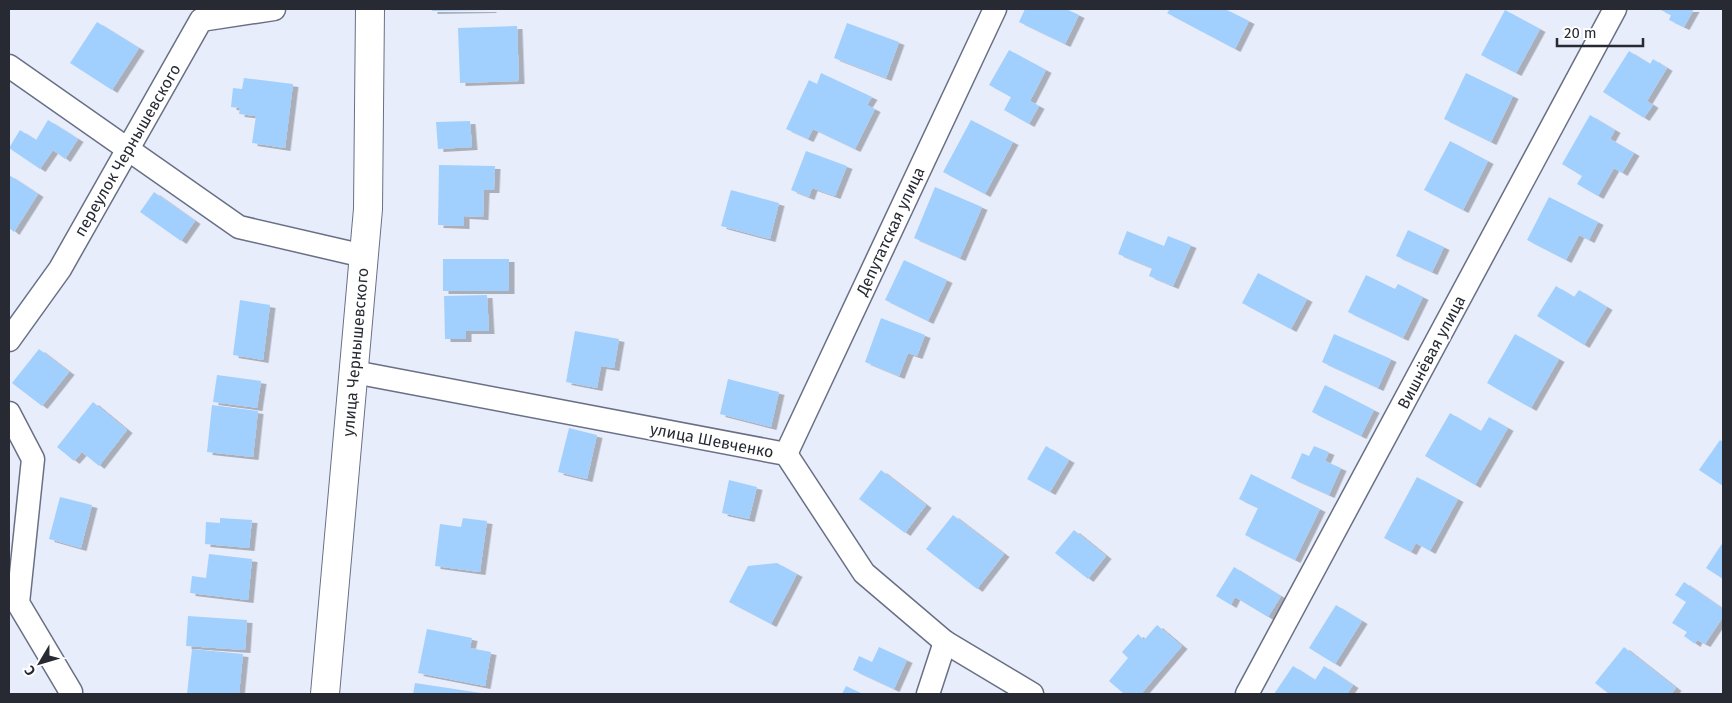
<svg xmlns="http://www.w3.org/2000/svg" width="1732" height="703" font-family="'Fira Sans',sans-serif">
<defs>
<filter id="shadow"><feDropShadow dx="5.5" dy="3" stdDeviation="0" flood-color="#0004"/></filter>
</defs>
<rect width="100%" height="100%" fill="#e8edfc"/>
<g fill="#a1d0ff" filter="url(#shadow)">
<path d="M432 9H491V10L432 11Z"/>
<path d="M1025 9H1066L1079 15 1065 44 1019 22Z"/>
<path d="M1170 9H1225L1249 21 1235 49 1167 13Z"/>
<path d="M1659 9H1694L1684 27 1669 20 1671 15Z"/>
<path d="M1505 10 1540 29 1516 73 1481 55Z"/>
<path d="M97 22 139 48 112 90 70 63Z"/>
<path d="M847 23 899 42 886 78 834 58Z"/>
<path d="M517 26 519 81 460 83 458 28Z"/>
<path d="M1009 50 1046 70 1030 101 1039 106 1029 124 1004 110 1011 97 989 85Z"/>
<path d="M1629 51 1650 64 1653 59 1667 68 1647 101 1653 105 1644 118 1603 92Z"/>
<path d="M821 73 872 97 867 105 875 109 855 149 813 129 808 139 786 129 809 80 817 84Z"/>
<path d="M1466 73 1513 96 1491 142 1444 119Z"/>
<path d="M244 78 293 84 285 148 252 143 256 116 239 114 240 108 231 107 233 88 242 89Z"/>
<path d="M1590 115 1615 130 1610 139 1634 153 1622 173 1614 168 1598 196 1577 184 1582 176 1562 164Z"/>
<path d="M48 120 78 139 65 159 53 150 40 169 9 148 20 130 36 140Z"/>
<path d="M971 120 1013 142 985 194 943 172Z"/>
<path d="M470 121 472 147 438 149 436 122Z"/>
<path d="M1450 141 1488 161 1463 210 1424 190Z"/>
<path d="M806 151 847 166 835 196 812 188 809 197 791 190Z"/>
<path d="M439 165 495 166 494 190H484L483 217 464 216V226L438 225Z"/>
<path d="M9 175 38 194 14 232 9 228Z"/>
<path d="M935 187 982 207 960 258 914 238Z"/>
<path d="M731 190 779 203 770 239 721 226Z"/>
<path d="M154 192 195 221 181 241 140 212Z"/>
<path d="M1549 197 1598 222 1589 240 1579 235 1566 260 1527 240Z"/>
<path d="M1408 230 1444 247 1432 272 1396 256Z"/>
<path d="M1127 231 1164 246 1168 236 1191 245 1173 286 1149 276 1152 268 1118 254Z"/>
<rect x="443" y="259" width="66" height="32"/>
<path d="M904 260 947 280 928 321 885 300Z"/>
<path d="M1258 273 1307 299 1291 329 1242 303Z"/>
<path d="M1366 275 1395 289 1398 284 1423 297 1403 338 1348 312Z"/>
<path d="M1556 286 1574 297 1579 290 1607 307 1584 345 1537 316Z"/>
<path d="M487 295 489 331H466V339H445L444 296Z"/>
<path d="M240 300 270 305 263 360 233 355Z"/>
<path d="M881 318 925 335 917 356 908 353 899 376 865 362Z"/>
<path d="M575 331 619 339 614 368 601 366 597 388 566 382Z"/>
<path d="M1334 334 1391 359 1378 388 1322 362Z"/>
<path d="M1515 334 1559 359 1531 408 1487 383Z"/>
<path d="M39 349 69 372 42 406 12 383Z"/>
<path d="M217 375 261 381 257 408 213 402Z"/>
<path d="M728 379 779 392 771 427 720 414Z"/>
<path d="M1325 385 1374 410 1361 436 1312 412Z"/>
<path d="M93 402 127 430 99 466 82 452 74 461 57 447Z"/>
<path d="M212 405 258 411 253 457 207 452Z"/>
<path d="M1450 413 1481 431 1489 417 1508 428 1475 485 1425 456Z"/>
<path d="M569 428 597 435 587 479 558 472Z"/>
<path d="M1720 440 1723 442V486L1699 470Z"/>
<path d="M1046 446 1069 460 1050 492 1027 479Z"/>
<path d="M1314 446 1329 452 1325 461 1341 468 1329 495 1291 478 1302 453 1309 456Z"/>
<path d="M881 470 926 505 905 533 859 499Z"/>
<path d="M1251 474 1320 509 1295 560 1245 535 1258 508 1239 499Z"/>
<path d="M1417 477 1458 499 1430 551 1416 543 1411 552 1384 538Z"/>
<path d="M729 480 757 487 749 519 722 513Z"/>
<path d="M60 497 92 505 81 548 49 539Z"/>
<path d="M953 515 1004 554 977 589 926 549Z"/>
<path d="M220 518 252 520 249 548 205 544 206 522 220 523Z"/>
<path d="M463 518 487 521 480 572 435 566 440 524 461 527Z"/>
<path d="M1074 530 1106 556 1088 579 1055 553Z"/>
<path d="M1723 542V579L1706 568Z"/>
<path d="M209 554 252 559 248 600 190 593 192 576 206 578Z"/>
<path d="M777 563 797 574 771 624 729 602 748 566Z"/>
<path d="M1234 567 1281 596 1268 617 1235 597 1231 605 1216 596Z"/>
<path d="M1684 582 1723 609V617L1705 644 1697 640 1695 644 1684 636 1687 632 1672 623 1686 602 1675 595Z"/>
<path d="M1336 605 1362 621 1335 664 1309 648Z"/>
<path d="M188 616 247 620 245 650 186 646Z"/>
<path d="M1157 625 1182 646 1141 694H1124L1109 681 1128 658 1122 652 1138 634 1144 640Z"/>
<path d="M427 629 472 638 470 648 491 652 485 686 418 673Z"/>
<path d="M879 647 907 660 894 689 853 670 859 656 872 662Z"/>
<path d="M1624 647 1676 688 1671 694H1609L1595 683Z"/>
<path d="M192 649 243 654 239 694H187Z"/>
<path d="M1293 666 1315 680 1324 666 1353 685 1347 694H1274Z"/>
<path d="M415 683 481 693V694H413Z"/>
<path d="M846 686 863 694H842Z"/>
</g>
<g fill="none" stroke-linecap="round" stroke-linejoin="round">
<g stroke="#697086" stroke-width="25">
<g id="street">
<path d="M9 66 239 227 364 256"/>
<path d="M9 340 60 269 201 20 274 9"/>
<path d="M354 372 786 454 864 573 945 642 1032 694"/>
<path d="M9 413 33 459 18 603 71 692V694"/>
<path d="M786 454 995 9"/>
<path d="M928 694 945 642"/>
<path d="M1247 694 1615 9"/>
</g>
</g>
<g stroke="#697086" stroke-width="30">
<path id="secondary" d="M325 694 368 209 370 9"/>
</g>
<use href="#street" stroke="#fff" stroke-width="22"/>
<use href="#secondary" stroke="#fff" stroke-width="28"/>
</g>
<g text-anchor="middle" stroke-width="4" stroke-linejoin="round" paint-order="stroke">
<g font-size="16" fill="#272a33" stroke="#fff">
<text transform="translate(127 150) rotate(-60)" y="6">переулок Чернышевского</text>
<text transform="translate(890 231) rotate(-65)" y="6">Депутатская улица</text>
<text transform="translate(355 352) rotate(-85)" y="6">улица Чернышевского</text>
<text transform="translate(1431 352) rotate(-62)" y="6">Вишнёвая улица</text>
<text transform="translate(712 440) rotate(11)" y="6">улица Шевченко</text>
</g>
</g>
<rect width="1732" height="703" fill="none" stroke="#272a33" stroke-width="20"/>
<g transform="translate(40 663) rotate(232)" stroke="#ffffff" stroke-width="4" paint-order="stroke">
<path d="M0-4L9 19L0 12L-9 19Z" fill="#272a33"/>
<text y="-8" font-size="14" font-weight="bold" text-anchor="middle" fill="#272a33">С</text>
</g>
<path d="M1557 38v8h86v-8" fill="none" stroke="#272a33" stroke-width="2.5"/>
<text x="1564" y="38" font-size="15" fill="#272a33" stroke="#ffffff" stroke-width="4" paint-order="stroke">20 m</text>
</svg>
